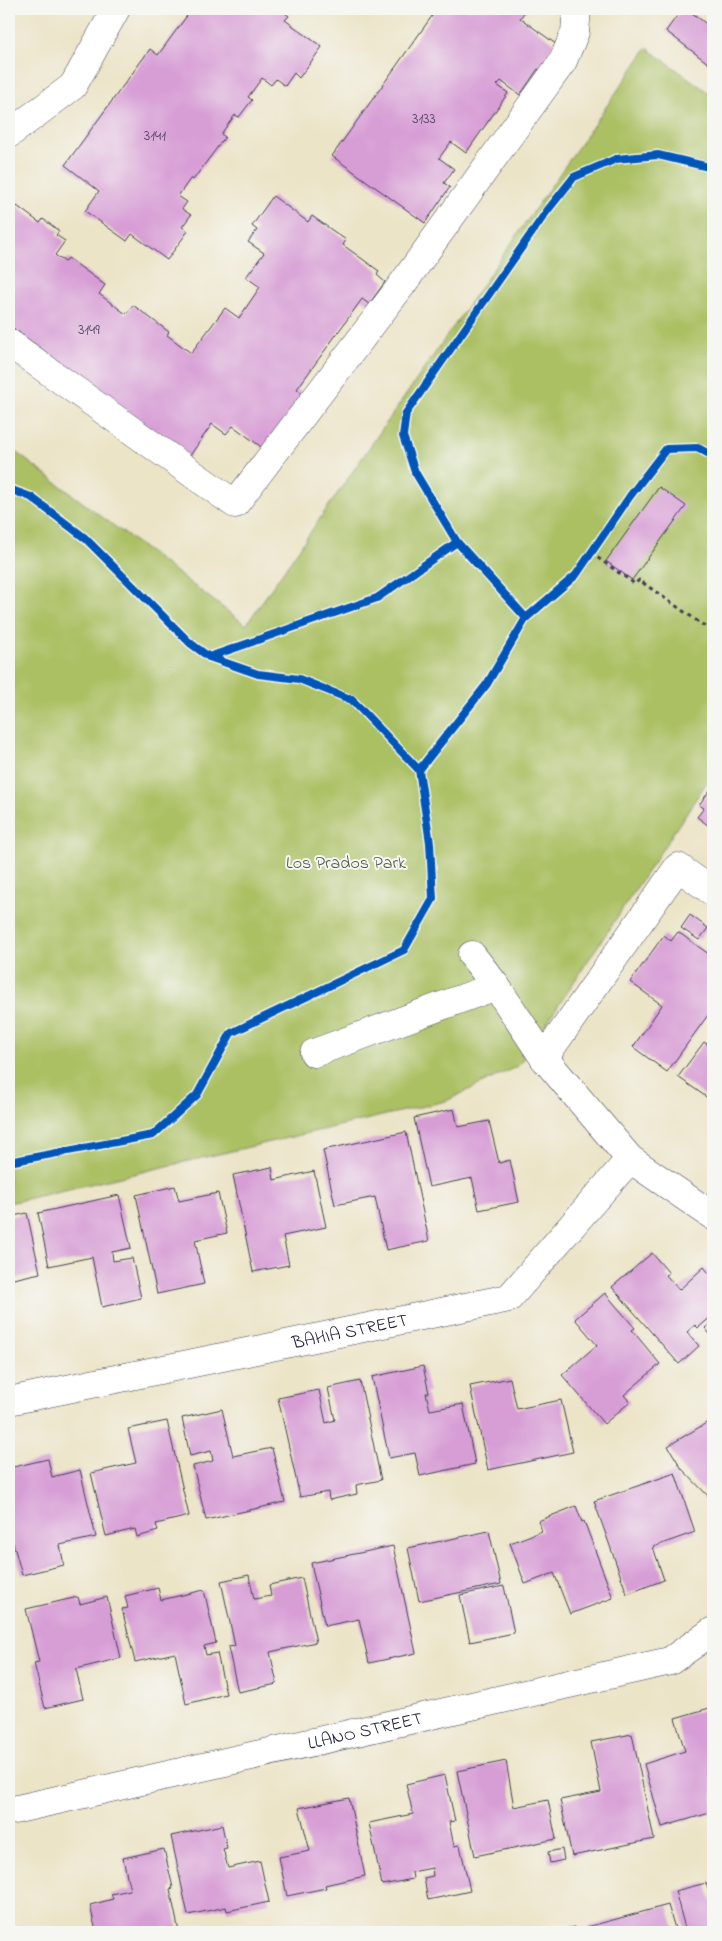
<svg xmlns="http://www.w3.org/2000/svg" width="722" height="1941" font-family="'Indie Flower',sans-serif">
<rect width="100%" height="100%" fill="#f6f6f2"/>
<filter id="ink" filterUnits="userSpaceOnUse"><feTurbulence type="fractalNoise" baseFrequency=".02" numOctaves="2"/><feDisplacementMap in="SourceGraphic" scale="10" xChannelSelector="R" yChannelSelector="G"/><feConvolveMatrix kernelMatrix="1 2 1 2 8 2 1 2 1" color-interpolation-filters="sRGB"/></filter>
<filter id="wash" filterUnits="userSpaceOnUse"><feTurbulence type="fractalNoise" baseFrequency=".0096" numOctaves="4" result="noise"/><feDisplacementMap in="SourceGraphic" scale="20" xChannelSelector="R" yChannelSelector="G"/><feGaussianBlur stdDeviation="1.12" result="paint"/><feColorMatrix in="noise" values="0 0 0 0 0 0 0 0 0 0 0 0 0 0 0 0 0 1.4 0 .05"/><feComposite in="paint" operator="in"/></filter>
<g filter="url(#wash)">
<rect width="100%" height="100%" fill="#ece4c7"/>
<path fill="#abc064" stroke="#667150" d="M647 48 713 96V773L518 1066 446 1101 9 1203V447L246 625Z"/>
<g id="blocks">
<g fill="#d79dd5">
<path d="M192 9H239L242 11 244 9H280L289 16 285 20 322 47 299 78 294 73 285 86 276 79 271 85 262 78 248 97 252 100 239 117 235 115 221 134 225 137 193 180 191 178 178 196 187 202 182 209 191 215 182 227 188 231 167 260 132 234 127 241 85 211 99 191 65 165 150 49 158 55Z"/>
<path d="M437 9H527L520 18 560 47 542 72 538 69 520 95 501 81 497 85 508 93 466 153 451 142 439 158 454 169 444 183 450 187 425 223 332 156Z"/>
<path d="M682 9H687L713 29V67L666 31Z"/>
<path d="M273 196 308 222 312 216 346 240 343 245 379 271 377 275 385 282 369 304 362 299 297 389 303 394 264 449 233 426 226 434 212 424 189 457 9 325V217L17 206 40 223 43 219 59 231 56 235 65 241 55 255 65 262 68 258 105 285 99 294 126 314 133 305 169 332 167 335 191 353 225 308 239 318 260 287 246 277 264 253 248 242 257 230 252 226Z"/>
<path d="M659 487 686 506 632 580 606 561Z"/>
<path d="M713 786V829L697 817 704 808 699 805Z"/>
<path d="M690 915 708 928 699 940 681 928Z"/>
<path d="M678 932 713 957V1008L667 1072 633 1047 662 1005 630 982 664 935 671 941Z"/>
<path d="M713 1041V1099L712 1101 678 1077 704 1042 710 1046Z"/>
<path d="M454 1109 458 1127 489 1121 499 1163 510 1160 519 1202 479 1210 472 1178 429 1187 414 1118Z"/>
<path d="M406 1132 429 1241 386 1250 375 1197 335 1205 323 1150Z"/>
<path d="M272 1167 274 1180 314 1171 326 1227 283 1236 289 1265 253 1272 233 1175Z"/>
<path d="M175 1186 179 1201 218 1193 227 1233 195 1240 204 1284 157 1294 136 1195Z"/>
<path d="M119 1195 131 1248 112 1252 113 1261 132 1258 141 1298 102 1307 92 1257 49 1266 38 1213Z"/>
<path d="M27 1213 40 1273 9 1280V1217Z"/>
<path d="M652 1253 669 1273 666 1275 679 1290 704 1267 713 1278V1315L698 1328 695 1325 687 1332 699 1346 679 1364 612 1287Z"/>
<path d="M605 1293 635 1328 632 1330 660 1364 624 1395 630 1402 604 1424 562 1375 597 1345 575 1319Z"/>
<path d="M713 1321V1338L705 1328Z"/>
<path d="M423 1366 429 1393H426L430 1410 463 1404 475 1464 420 1476 415 1453 389 1458 372 1377Z"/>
<path d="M510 1378 517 1409 561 1400 573 1452 488 1470 470 1386Z"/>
<path d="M360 1381 381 1480 356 1485 357 1494 329 1500 328 1492 300 1497 278 1398 319 1390 326 1423 335 1420 328 1388Z"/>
<path d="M222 1409 233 1456 272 1448 285 1502 206 1520 193 1466 213 1461 211 1451 190 1456 182 1418Z"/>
<path d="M713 1419V1501L682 1469 668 1446Z"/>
<path d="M167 1421 189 1516 156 1524 158 1531 137 1537 135 1529 106 1536 91 1473 136 1463 128 1429Z"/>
<path d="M48 1459 52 1477 80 1470 96 1537 60 1545 64 1565 22 1575 9 1528V1468Z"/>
<path d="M675 1473 695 1532 653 1547 664 1580 627 1594 594 1501Z"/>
<path d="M576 1506 582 1522 584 1521 613 1598 570 1614 554 1573 525 1584 510 1543 542 1531 538 1521Z"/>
<path d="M489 1531 501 1584 419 1601 408 1548Z"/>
<path d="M393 1546 416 1653 369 1663 359 1619 325 1626 311 1563Z"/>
<path d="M249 1575 254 1599 271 1596 269 1585 302 1578 316 1642 270 1652 277 1684 238 1692 228 1647 235 1646 221 1581Z"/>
<path d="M504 1586 514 1633 470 1642 460 1595Z"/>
<path d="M158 1588 161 1600 204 1590 216 1643 204 1646 206 1655 217 1653 226 1694 186 1704 175 1653 135 1662 122 1609 128 1608 125 1596Z"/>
<path d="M78 1597 80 1604 107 1597 121 1658 76 1669 83 1699 45 1708 34 1663 39 1662 26 1609Z"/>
<path d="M713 1707V1812L662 1827 644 1764 685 1751 675 1718Z"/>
<path d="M632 1734 654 1839 572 1856 560 1800 601 1792 591 1742Z"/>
<path d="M506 1761 514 1807 548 1800 556 1839 475 1856 457 1771Z"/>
<path d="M445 1775 455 1821 449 1822 454 1846 460 1845 470 1891 428 1900 424 1878 433 1876 432 1868 412 1872 413 1879 382 1885 369 1823 413 1814 406 1784Z"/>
<path d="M349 1798 365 1876 325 1885 326 1888 287 1896 279 1857 310 1851 299 1808Z"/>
<path d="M222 1825 227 1848 223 1849 228 1868 260 1861 269 1902 227 1911 226 1907 188 1915 171 1836Z"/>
<path d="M164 1849 173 1888 170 1889 179 1932H96L90 1905 113 1899 111 1894 130 1890 123 1858Z"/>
<path d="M562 1849 564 1860 550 1863 548 1852Z"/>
<path d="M706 1883 713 1904V1932H686L675 1891Z"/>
<path d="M668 1905 676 1932H588L587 1927Z"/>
<path d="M574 1927 575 1932H554V1931Z"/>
</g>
</g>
</g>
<g filter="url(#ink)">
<use href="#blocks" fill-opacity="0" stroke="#403f50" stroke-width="1"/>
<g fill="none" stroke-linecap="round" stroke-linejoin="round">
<g stroke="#403f50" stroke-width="29">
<g id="minor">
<path d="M9 134 73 86 116 9"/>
<path d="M9 343 235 504 401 286 563 61 575 32 577 9"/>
<path d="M472 955 496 986 544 1058 630 1159 713 1216"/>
<path d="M314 1053 496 986"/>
<path d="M544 1058 678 867 713 892"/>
<path id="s1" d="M9 1401 509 1298 630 1159"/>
<path id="s2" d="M9 1811 670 1661 713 1631"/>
</g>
</g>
<path stroke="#403f50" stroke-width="3" stroke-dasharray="4 4" stroke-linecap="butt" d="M591 553 635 584 639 580 713 632"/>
<use href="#minor" stroke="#fff" stroke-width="28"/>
<g stroke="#f6f6f2" stroke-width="11">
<g id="cycleway">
<path d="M9 489 31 497 85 538 190 643 209 657 258 674 299 679 352 700 419 770 430 843 433 899 404 950 231 1033 197 1095 153 1135 9 1162"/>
<path d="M457 542 415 472 403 436 406 413 547 211 574 177 616 159 658 155 713 168"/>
<path d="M526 618 576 575 630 496 666 449 698 448 713 456"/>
<path d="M209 657 377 598 457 542 526 618 487 684 419 770"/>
</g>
</g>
<use href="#cycleway" stroke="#0057b8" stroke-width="8"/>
</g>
</g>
<g text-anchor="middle" stroke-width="4" stroke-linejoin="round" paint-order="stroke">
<g font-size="15" fill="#4f4162">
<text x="424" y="123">3133</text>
<text x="155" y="140">3141</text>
<text x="89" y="334">3149</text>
</g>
<g font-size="18" fill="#525949" stroke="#f6f6f2">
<text x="346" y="868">Los Prados Park</text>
</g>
<g font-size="18" fill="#22223b" stroke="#f6f6f2">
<text dy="6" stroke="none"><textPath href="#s1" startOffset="348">BAHIA STREET</textPath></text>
<text dy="6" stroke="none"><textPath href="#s2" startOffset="365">LLANO STREET</textPath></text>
</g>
</g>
<rect width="722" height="1941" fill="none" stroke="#f6f6f2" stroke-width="30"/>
</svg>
